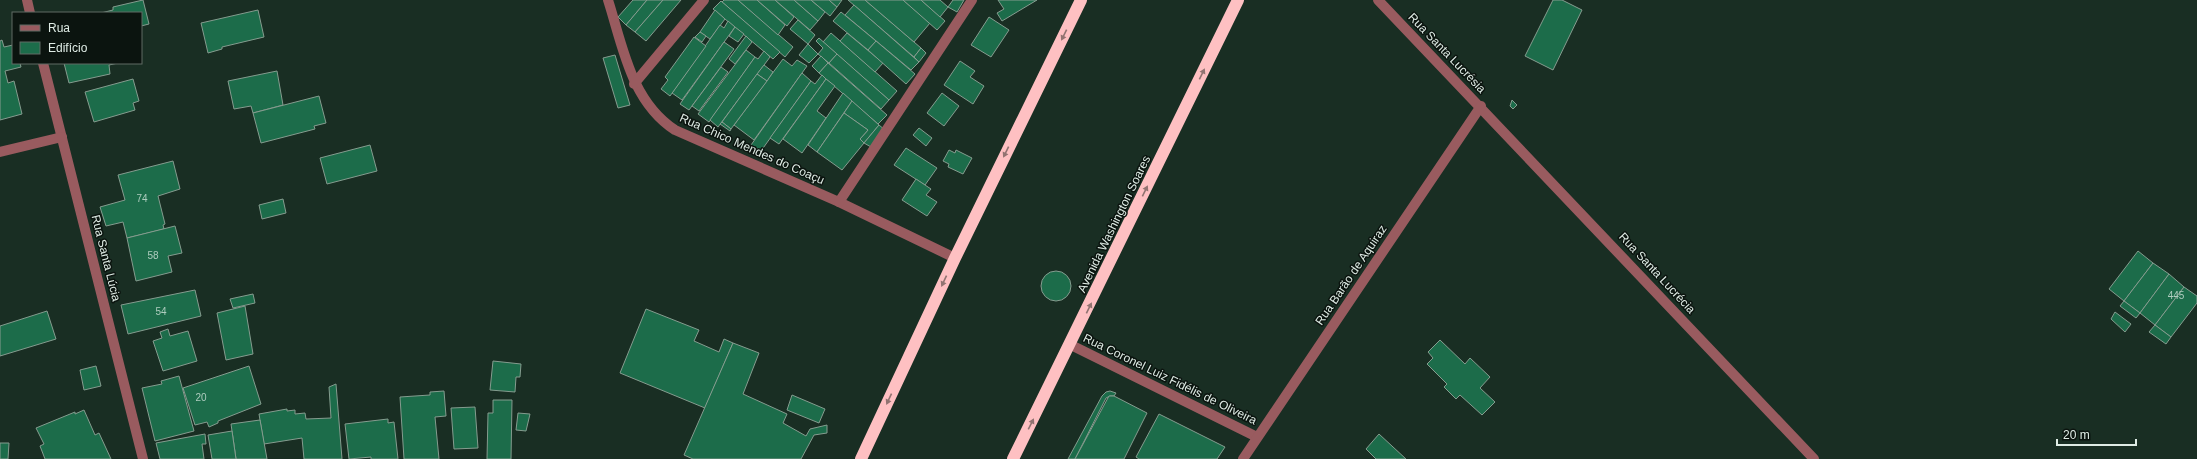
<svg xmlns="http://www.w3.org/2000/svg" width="2197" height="459" font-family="Arial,sans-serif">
<rect width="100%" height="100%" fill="#192e23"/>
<g fill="#1c6c4a" stroke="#859c8f">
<path d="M143 0 149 24 141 26V13H101L113 10V7Z"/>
<path d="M633 0H647L626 25 618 17Z"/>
<path d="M647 0H663L635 32 626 25Z"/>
<path d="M663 0H681L646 41 635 32Z"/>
<path d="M724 0H738L793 47 785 57 722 2Z"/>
<path d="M738 0H757L785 25 778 35Z"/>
<path d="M757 0H775L794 17 787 26Z"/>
<path d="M775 0H794L818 21 810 30Z"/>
<path d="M794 0H811L825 12 818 21Z"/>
<path d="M811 0H829L837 7 830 16Z"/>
<path d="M829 0H842L837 7Z"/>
<path d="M848 0H865L921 48 914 57Z"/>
<path d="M865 0H903L930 23 914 42Z"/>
<path d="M903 0H921L945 21 937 30Z"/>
<path d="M921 0H940L948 7 940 17Z"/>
<path d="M953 0H964L957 12 948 7Z"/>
<path d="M998 0H1037L1002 21 997 13 1004 9Z"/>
<path d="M1553 0H1562L1582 10 1553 70 1525 56Z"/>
<path d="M721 1 780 52 773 59 713 9Z"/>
<path d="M854 5 919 62 911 70 845 15Z"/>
<path d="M258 10 264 37 222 47V49L208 53 201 23Z"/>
<path d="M715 10 725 19 710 39 700 32Z"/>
<path d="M841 12 876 41 868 50 833 21Z"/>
<path d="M989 17 1009 30 991 57 971 45Z"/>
<path d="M798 20 815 35 808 44 790 29Z"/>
<path d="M728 21 735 27 682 100 672 93 720 25 724 28Z"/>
<path d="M735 27 744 34 738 42 729 36Z"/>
<path d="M700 32 706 36 702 42 695 37Z"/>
<path d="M831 33 897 91 889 100 823 42Z"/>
<path d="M847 33 883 63 875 72 840 41Z"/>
<path d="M746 36 752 42 735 64 729 59Z"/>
<path d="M694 37 706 46 670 96 661 89 668 80 665 77Z"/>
<path d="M819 38 837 54 829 63 818 54 823 48 816 41Z"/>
<path d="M2 40 4 47 13 45V63H20L21 67 5 71 8 83 14 81 22 114 0 120V41Z"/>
<path d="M876 41 915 74 906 84 868 50Z"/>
<path d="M724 42 734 49 689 110 680 104Z"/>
<path d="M808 44 818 54 809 63 799 55Z"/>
<path d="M921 48 926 53 919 62 914 57Z"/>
<path d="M746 50 755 57 709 122 698 114Z"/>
<path d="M764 51 770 57 718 127 710 120 755 57 758 59Z"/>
<path d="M837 54 889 100 881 109 829 63Z"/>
<path d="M615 55 630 105 618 108 603 58Z"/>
<path d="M821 56 828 63 819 73 812 66Z"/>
<path d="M783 59 792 66 797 60 807 66 754 140 734 125Z"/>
<path d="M960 61 975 71 970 77 984 86 973 104 944 85Z"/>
<path d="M64 63H118L109 65 110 74 69 83Z"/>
<path d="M828 63 887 115 878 124 819 73Z"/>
<path d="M764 65 773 72 767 81 757 74Z"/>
<path d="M721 67 728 72 699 111 692 106Z"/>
<path d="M277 71 283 105 253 113 251 106 234 109 228 81Z"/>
<path d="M802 73 811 81 761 151 751 145Z"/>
<path d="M757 74 767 81 731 129 722 122Z"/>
<path d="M822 75 826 79 779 144 770 138 811 81 815 84Z"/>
<path d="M133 79 139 101 133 103 135 110 94 122 85 92Z"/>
<path d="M826 79 835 86 817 111 826 118 802 153 783 139Z"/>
<path d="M843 93 852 101 817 152 808 145Z"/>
<path d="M942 93 959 106 944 126 927 113Z"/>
<path d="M319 96 326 123 314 126 315 129 261 143 253 113Z"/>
<path d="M1512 100 1517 105 1513 109 1510 106Z"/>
<path d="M852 101 879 125 864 143 860 139 868 130 844 113Z"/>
<path d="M844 113 868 130 860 139 864 143 842 170 817 152Z"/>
<path d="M722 122 731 129 730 131 720 124Z"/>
<path d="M879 125 885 130 871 147 864 143Z"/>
<path d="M919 128 932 138 926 146 913 135Z"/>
<path d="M370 145 377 171 327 184 320 158Z"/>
<path d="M906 148 937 168 925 185 894 165Z"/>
<path d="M949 150 955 153 956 150 972 158 963 174 948 167 949 164 943 161Z"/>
<path d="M173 161 180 189 158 196 165 224 163 225 164 229 127 238 123 222 106 226 100 207 125 200 118 175Z"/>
<path d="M916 179 931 189 926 195 937 202 927 216 902 200Z"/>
<path d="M283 199 286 213 262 219 259 205Z"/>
<path d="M175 226 182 253 168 256 172 272 136 281 127 238Z"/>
<path d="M2138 251 2153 263 2124 301 2109 289Z"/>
<path d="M2153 263 2169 274 2140 313 2124 301Z"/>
<circle cx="1056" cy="286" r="15"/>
<path d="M2169 274 2184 287 2155 325 2140 313Z"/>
<path d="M2184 287 2197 296V303L2171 337 2155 325Z"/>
<path d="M195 290 201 316 128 334 121 305Z"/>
<path d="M253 294 255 303 233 308 230 299Z"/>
<path d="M2124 301 2140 313 2136 318 2120 306Z"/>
<path d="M245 306 253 354 226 360 217 313Z"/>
<path d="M646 309 699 330 694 341 719 352 724 339 733 343 705 408 620 373Z"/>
<path d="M47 311 56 339 0 356V326Z"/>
<path d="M2115 312 2131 324 2125 332 2111 319Z"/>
<path d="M2155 325 2171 337 2166 344 2149 332Z"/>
<path d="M168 329 170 336 188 331 197 361 163 371 153 341 162 338 160 332Z"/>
<path d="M1440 340 1465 364 1470 358 1490 377 1480 388 1495 402 1482 415 1460 395 1456 399 1444 387 1447 384 1427 364 1433 358 1428 352Z"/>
<path d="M733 343 759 353 743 394 787 414 783 423 806 436 810 429 827 425V433L814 435 801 459H693L684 455Z"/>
<path d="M493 361 521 364 520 377H516L515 392 490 390Z"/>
<path d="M96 366 101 386 84 390 80 370Z"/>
<path d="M249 366 261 404 218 421V423L209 427 207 422 195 425 183 388Z"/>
<path d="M179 376 194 431 155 441 142 388 162 384 161 381Z"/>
<path d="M336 384 342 459H304L302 438 264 444 259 414 287 409V411L295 410V414L305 413 306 419 331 418 329 387Z"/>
<path d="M444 391 446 416 435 417 439 459H404L400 397 430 395V392Z"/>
<path d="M1110 391 1116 393 1114 396H1110L1106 398 1075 459H1068L1102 396 1106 392Z"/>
<path d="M792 395 825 409 819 423 787 410Z"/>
<path d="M1109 396H1114L1147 413 1124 459H1075Z"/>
<path d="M493 400H512L511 459H487L488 413H493Z"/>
<path d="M475 407 478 448 454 449 451 408Z"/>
<path d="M84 410 95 435 99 433 111 459H45L40 446 44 444 36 428 75 412V414Z"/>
<path d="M518 413 530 414 526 431 516 430Z"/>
<path d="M1159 414 1225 447 1217 459H1139L1136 457Z"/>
<path d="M388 419V423L394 422 398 459H371V457L349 459 345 424Z"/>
<path d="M260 420 267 459H236L231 424Z"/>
<path d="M232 431 236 459H212L208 435Z"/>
<path d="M205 434 206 444H202L204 459H160L156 443Z"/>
<path d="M1379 434 1406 459H1376L1366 449Z"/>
<path d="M0 443H9L8 459H0Z"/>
</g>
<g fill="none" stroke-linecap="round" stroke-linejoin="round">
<g stroke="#995b5f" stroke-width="10">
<path d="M27 0 30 13"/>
<path d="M608 0C623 47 631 101 675 130L839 202 955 258"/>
<path d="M1378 0 1814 459"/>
<path d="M43 63 143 459"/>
<path d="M634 84 704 0"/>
<path d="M0 152 62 137"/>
<path d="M839 202 972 0"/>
<path d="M1071 345 1257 437"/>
<path d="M1243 459 1481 106"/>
</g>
<g stroke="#fec0c2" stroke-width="12">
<path d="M861 459 955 258 1081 0"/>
<path d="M1013 459 1238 0"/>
</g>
</g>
<defs><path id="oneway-solid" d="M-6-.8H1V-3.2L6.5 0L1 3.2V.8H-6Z"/></defs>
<g fill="#917371">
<use href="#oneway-solid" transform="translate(1064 35) rotate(116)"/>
<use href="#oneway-solid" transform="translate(1202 74) rotate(-64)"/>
<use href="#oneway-solid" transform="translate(1006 152) rotate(116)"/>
<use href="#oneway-solid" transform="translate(1145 191) rotate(-64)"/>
<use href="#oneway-solid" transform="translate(944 281) rotate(115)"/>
<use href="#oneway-solid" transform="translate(1089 308) rotate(-64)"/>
<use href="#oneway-solid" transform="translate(889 399) rotate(115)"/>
<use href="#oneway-solid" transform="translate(1031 424) rotate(-63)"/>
</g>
<g text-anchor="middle" stroke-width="3" stroke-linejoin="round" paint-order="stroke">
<g font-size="10" fill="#aeccbe">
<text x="142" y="202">74</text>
<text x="153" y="259">58</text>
<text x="2176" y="299">445</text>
<text x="161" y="315">54</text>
<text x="201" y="401">20</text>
</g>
<g font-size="12" fill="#dfece5" stroke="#0b140f">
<text transform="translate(1447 53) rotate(46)" y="4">Rua Santa Lucrésia</text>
<text transform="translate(752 149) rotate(24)" y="4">Rua Chico Mendes do Coaçu</text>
<text transform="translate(1114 224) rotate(-64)" y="4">Avenida Washington Soares</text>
<text transform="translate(106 258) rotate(76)" y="4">Rua Santa Lúcia</text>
<text transform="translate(1657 273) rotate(47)" y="4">Rua Santa Lucrécia</text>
<text transform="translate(1351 275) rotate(-56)" y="4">Rua Barão de Aquiraz</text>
<text transform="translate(1170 379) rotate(26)" y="4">Rua Coronel Luiz Fidélis de Oliveira</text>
</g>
</g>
<rect x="12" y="12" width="130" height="52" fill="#0b140f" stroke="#606a65"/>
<rect x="20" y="25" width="20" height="6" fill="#995b5f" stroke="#606a65"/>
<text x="48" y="32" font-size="12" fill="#dfece5">Rua</text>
<rect x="20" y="42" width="20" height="12" fill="#1c6c4a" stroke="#606a65"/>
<text x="48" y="52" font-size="12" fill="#dfece5">Edifício</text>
<path d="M2057 439v6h79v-6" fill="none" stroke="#dfece5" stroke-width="2"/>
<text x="2063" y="439" font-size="12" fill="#dfece5" stroke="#0b140f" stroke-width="3" paint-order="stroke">20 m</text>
</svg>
